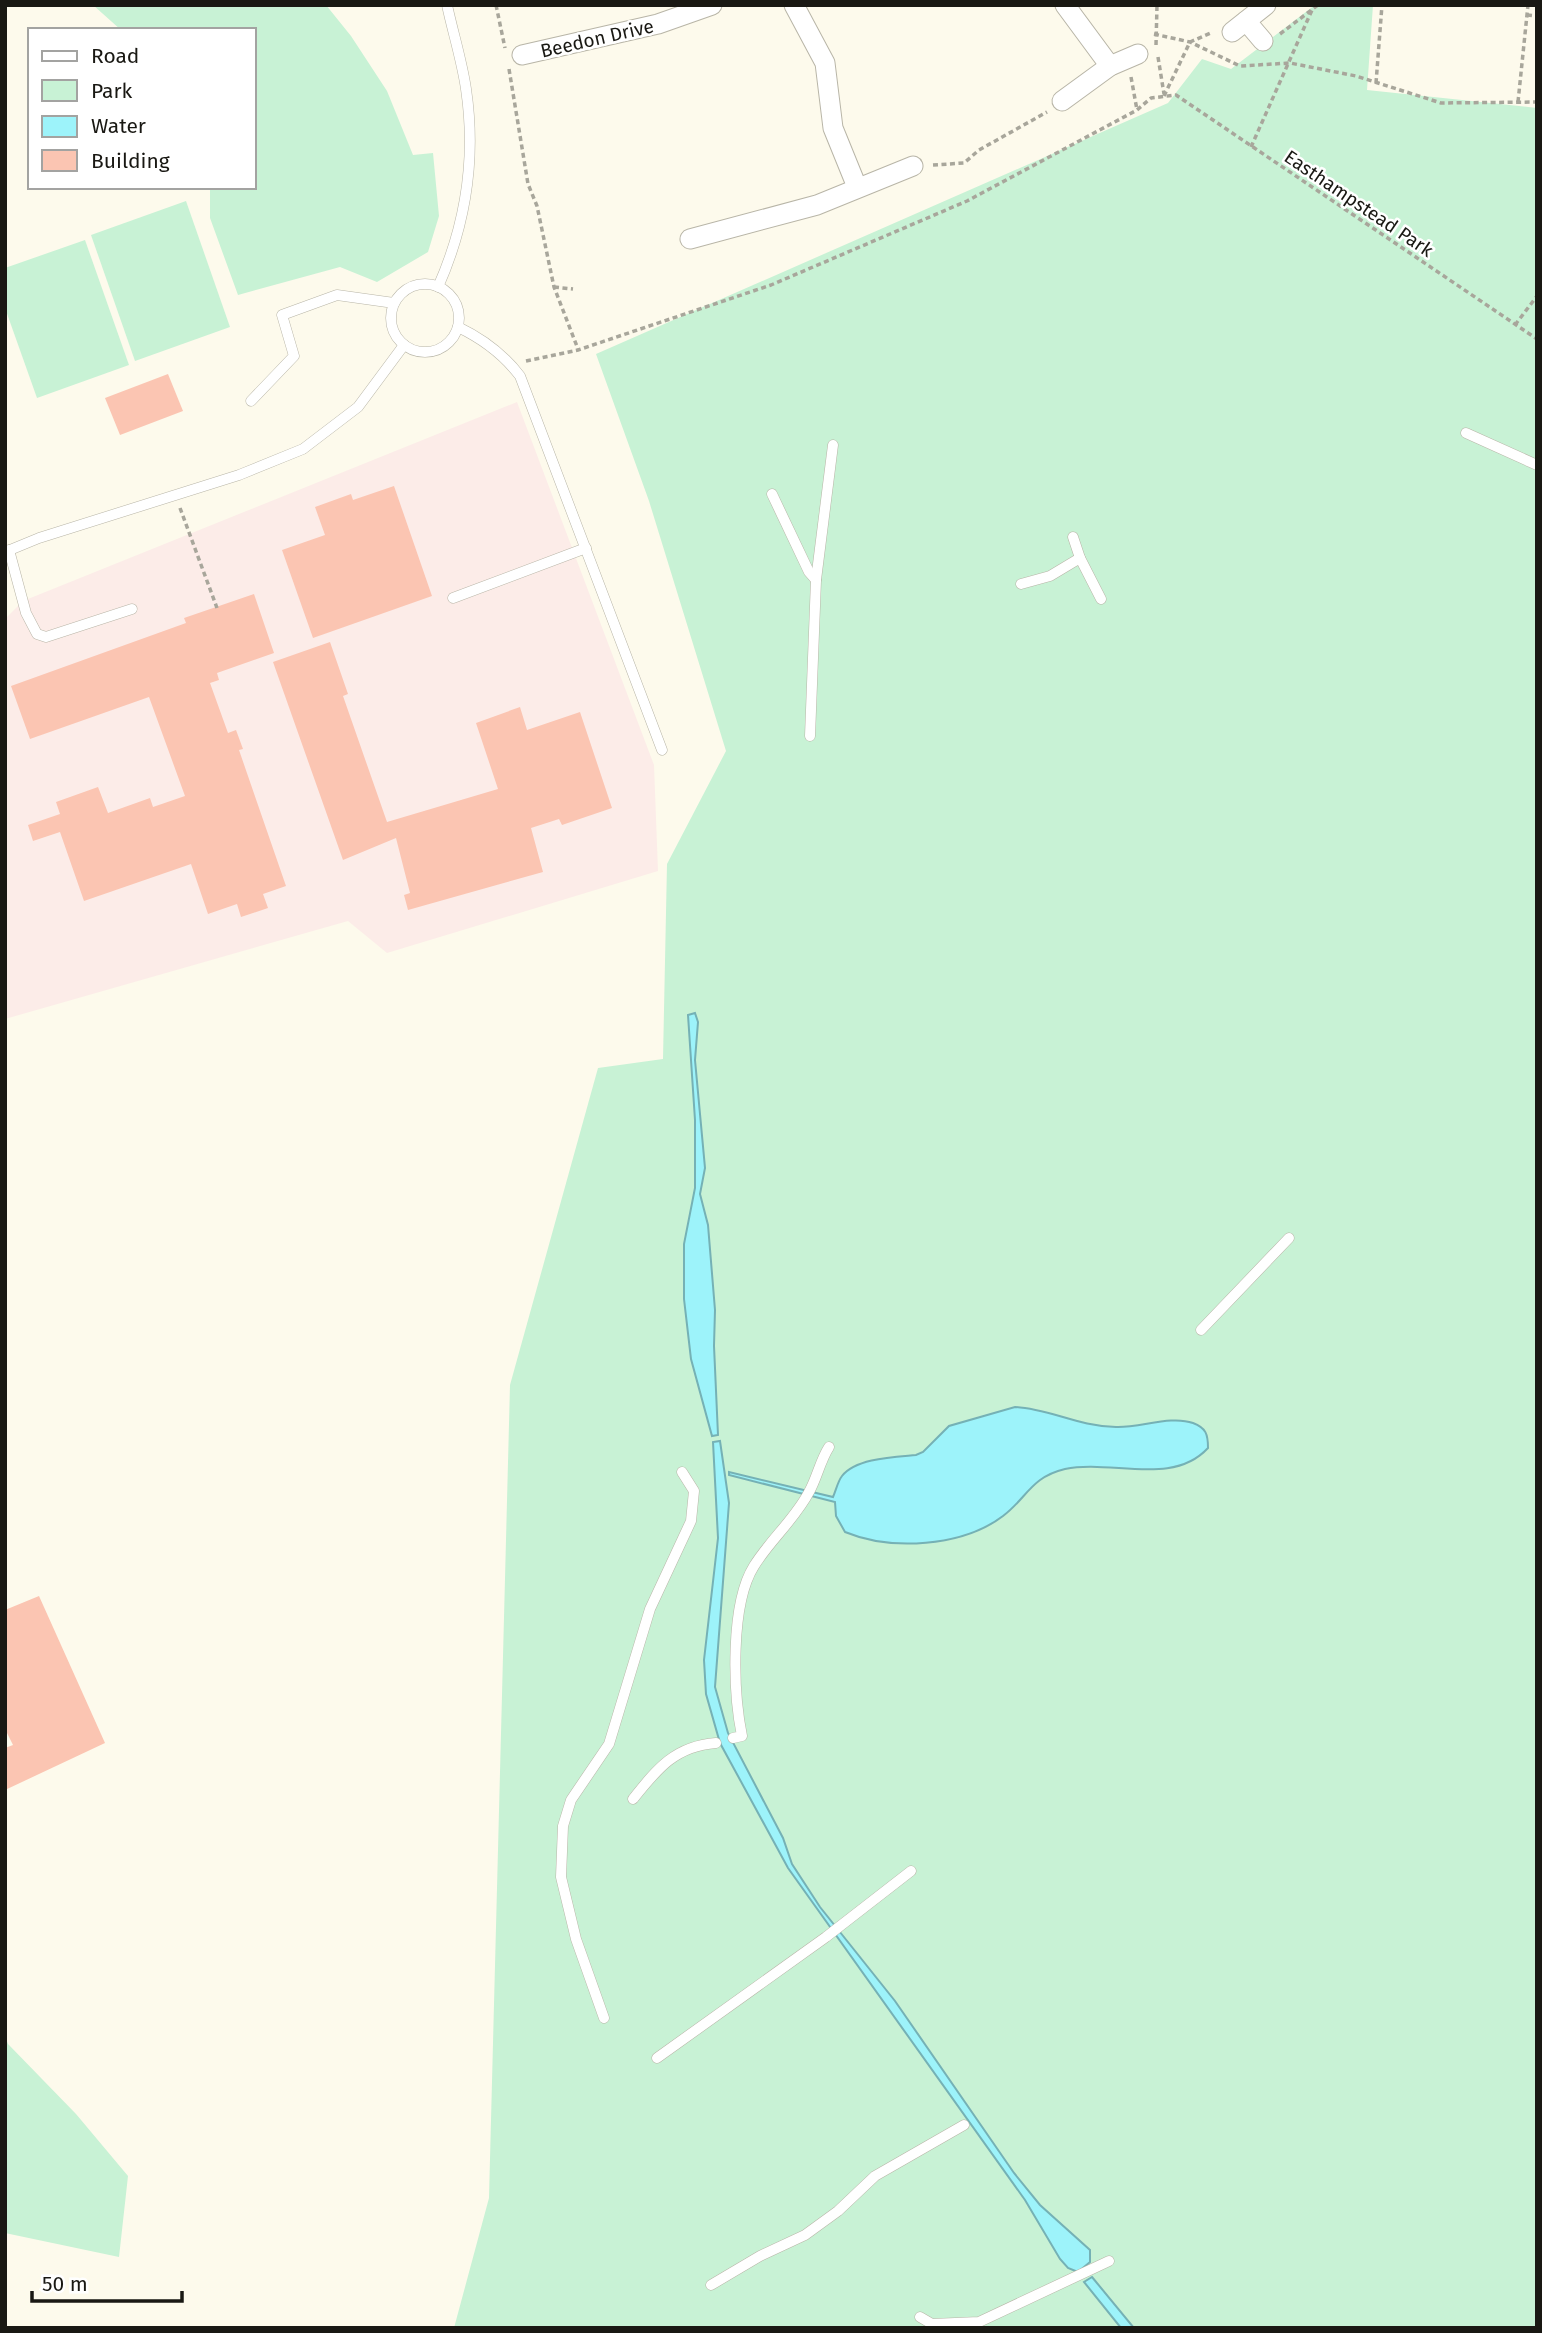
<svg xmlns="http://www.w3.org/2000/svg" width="1542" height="2333" font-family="'Fira Sans',sans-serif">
<rect width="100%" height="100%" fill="#fdfaec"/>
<path fill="#fcece8" d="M517 402 654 765 658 871 387 953 348 921 5 1019V619L23 601Z"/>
<g fill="#c8f2d5">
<path d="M93 5H326L351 36 387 91 413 155 433 153 439 216 428 252 377 282 340 267 238 295 210 218V187H254V30H121Z"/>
<path d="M1315 5H1373L1367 90 1537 108V2328H454L489 2198 510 1385 598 1068 663 1059 667 864 726 751 649 501 596 354 1168 103 1202 59 1231 69Z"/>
<path d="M186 201 230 327 135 361 91 235Z"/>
<path d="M85 240 129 365 37 398 5 308V268Z"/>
<path d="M5 2036 8 2044 76 2114 128 2176 119 2257 5 2233Z"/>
</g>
<g fill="#9df3fa" stroke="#75b1b5" stroke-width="2">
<path d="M695 1013 698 1022 695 1060 705 1168 700 1194 708 1225 715 1310 714 1346 718 1435 712 1436 691 1359 684 1299V1244L695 1188V1120L688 1015Z"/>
<path d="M1015 1407C1050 1409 1077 1426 1116 1427 1140 1428 1171 1415 1193 1423 1206 1428 1208 1434 1208 1448 1172 1487 1111 1459 1065 1469 1031 1477 1027 1498 1003 1516 962 1547 891 1551 845 1532L836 1516 835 1502 729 1475V1472L833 1497C836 1490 838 1481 842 1476 856 1458 895 1457 916 1455L923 1452 949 1426Z"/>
<path d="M720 1441 729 1503 715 1687 728 1733 783 1838 792 1864 820 1907 895 2001 1014 2173 1040 2205 1090 2250V2262L1078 2272 1068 2268 1060 2259 1025 2200 788 1868 720 1743 706 1694 704 1660 718 1538 713 1442Z"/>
<path d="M1092 2277 1134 2328H1121L1084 2282Z"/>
</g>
<g fill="#fbc5b2">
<path d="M168 374 183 411 120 435 105 398Z"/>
<path d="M394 486 432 596 313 638 282 550 325 535 315 507 351 494 353 500Z"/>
<path d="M254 594 274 653 217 673 219 680 210 683 228 733 236 730 243 749 239 750 286 886 263 894 268 908 241 917 237 904 208 914 191 864 84 901 60 832 33 841 28 825 60 814 56 802 98 787 108 813 150 798 153 807 185 796 149 697 30 739 11 686 186 623 184 618Z"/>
<path d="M330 642 348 694 343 696 387 822 498 789 476 723 520 707 527 730 580 712 612 808 562 825 559 819 531 828 543 872 408 910 404 895 410 893 396 838 343 860 273 662Z"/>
<path d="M39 1596 105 1743 5 1790V1748L13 1745 5 1729V1610Z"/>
</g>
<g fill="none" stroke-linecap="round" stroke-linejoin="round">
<g stroke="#b8b5a7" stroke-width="11">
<g id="lane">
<circle cx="425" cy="318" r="34"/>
<path d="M438 287C466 224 476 157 466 89 462 61 453 33 447 5"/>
<path d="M458 327C481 338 504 355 520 376L662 750"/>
<path d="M251 401 294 356 282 315 337 295 394 303"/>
<path d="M1466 433 1537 465"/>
<path d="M772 494 809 572 816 580"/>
<path d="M1073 537 1080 558"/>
<path d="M9 550 26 613 37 634 46 637 132 609"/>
<path d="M5 552 39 538 239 475 303 449 358 407 404 345"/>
<path d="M1021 584 1050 576 1080 558 1101 599"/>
<path d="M453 598 586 548"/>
<path d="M810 736 816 580 833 445"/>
<path d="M1201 1330 1289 1238"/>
<path d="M733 1738 742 1736C733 1692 730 1604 754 1566 770 1540 795 1519 809 1492 817 1478 820 1461 829 1447"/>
<path d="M633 1799C657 1769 675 1746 716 1743"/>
<path d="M604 2018 576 1939 561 1877 563 1826 571 1800 609 1744 650 1609 691 1521 694 1491 682 1472"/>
<path d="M657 2058 826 1937 911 1871"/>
<path d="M711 2285 760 2256 805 2235 838 2211 875 2176 964 2125"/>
<path d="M920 2317 932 2324 979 2322 1109 2261"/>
</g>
</g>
<g stroke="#b8b5a7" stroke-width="21">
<g id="street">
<path d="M794 5 825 63 833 128 857 187"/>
<path d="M1065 5 1110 66"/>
<path d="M1246 21 1263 41"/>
<path d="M1232 32 1266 5"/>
<path d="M522 55 658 24 712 5"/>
<path d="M1062 101 1110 66 1138 54"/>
<path d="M690 239 817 205 913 166"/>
</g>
</g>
<g stroke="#a8a69b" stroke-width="3.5" stroke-dasharray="5 3.5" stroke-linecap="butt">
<path d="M496 5 505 48"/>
<path d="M1527 15 1537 16"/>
<path d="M1154 34 1190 42 1240 66 1290 63 1356 76 1441 103 1537 102"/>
<path d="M1280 34 1318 5"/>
<path d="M1156 45 1157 5"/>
<path d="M1158 57 1164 94"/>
<path d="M509 69 528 184 537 206 554 287 578 349"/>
<path d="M1131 77 1137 110"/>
<path d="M1376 83 1382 5"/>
<path d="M1164 96 1190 42 1213 32"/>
<path d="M1518 102 1528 5"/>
<path d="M1251 147 1312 10"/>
<path d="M933 165 964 163 979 150 1047 112"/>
<path d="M554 287 573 289"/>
<path d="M1515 325 1537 296"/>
<path d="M526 361 578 350 771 285 967 201 1137 110 1151 98 1176 95 1537 339"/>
<path d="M180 508 217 608"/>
</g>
<use href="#lane" stroke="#fff" stroke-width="10"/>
<use href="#street" stroke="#fff" stroke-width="19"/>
</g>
<g text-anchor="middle" stroke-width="5" stroke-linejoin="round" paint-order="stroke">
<g font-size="19" fill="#191813" stroke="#fff">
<text transform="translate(597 38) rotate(-13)" y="7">Beedon Drive</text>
<text transform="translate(1359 203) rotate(34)" y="7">Easthampstead Park</text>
</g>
</g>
<rect width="1542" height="2333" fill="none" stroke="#191813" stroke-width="14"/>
<rect x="28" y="28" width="228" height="161" fill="#ffffff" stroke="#a3a3a1" stroke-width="2"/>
<rect x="42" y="51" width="35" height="10" fill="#ffffff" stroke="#a3a3a1" stroke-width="2"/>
<text x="91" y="63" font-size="21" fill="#191813">Road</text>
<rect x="42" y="80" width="35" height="21" fill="#c8f2d5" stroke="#a3a3a1" stroke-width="2"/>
<text x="91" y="98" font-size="21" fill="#191813">Park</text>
<rect x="42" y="116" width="35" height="21" fill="#9df3fa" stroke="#a3a3a1" stroke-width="2"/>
<text x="91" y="133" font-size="21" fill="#191813">Water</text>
<rect x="42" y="150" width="35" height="21" fill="#fbc5b2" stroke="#a3a3a1" stroke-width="2"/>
<text x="91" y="168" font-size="21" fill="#191813">Building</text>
<path d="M32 2291v10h150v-10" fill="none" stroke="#191813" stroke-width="3.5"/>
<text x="42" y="2291" font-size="21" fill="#191813" stroke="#ffffff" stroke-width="5" paint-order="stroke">50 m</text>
</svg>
